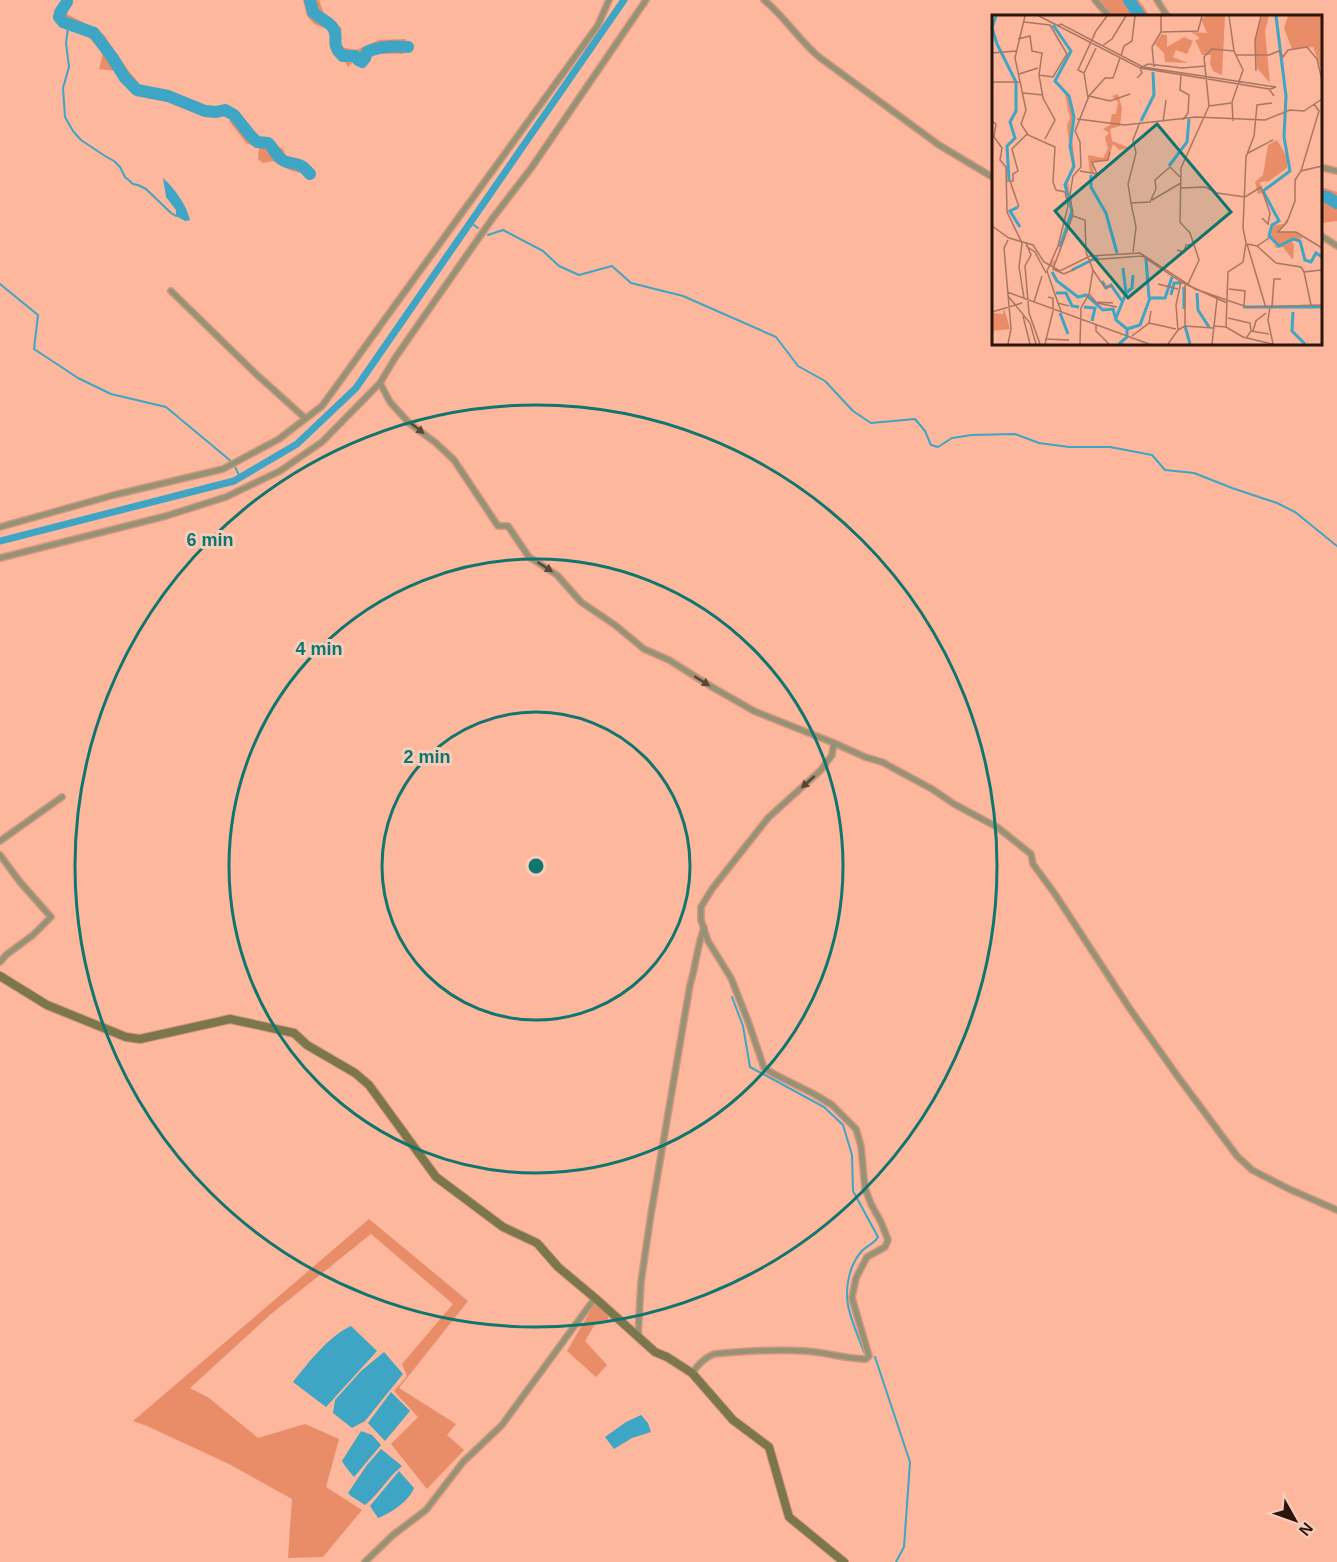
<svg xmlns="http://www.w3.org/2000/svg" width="1337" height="1562" font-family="Arial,sans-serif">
<rect width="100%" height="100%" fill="#fcb79c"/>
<g fill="#e98c68">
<path d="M61 0H71V1L67 14 96 29 104 35 128 70 142 87 155 92 154 99C137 93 124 88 115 71L99 69 103 53 85 33 55 19 54 10 63 5Z"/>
<path d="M303 0H319L325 17 337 24 342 29 337 39 341 47 356 50 379 40 406 39 403 54C383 54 362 51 348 67L343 58 333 55 330 33 327 29 314 24 307 16Z"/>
<path d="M1099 0H1138L1144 7 1149 16H1114Z"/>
<path d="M236 115 243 121 257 139 270 142 283 149 286 156 303 163 299 173 290 170 273 161 263 163 258 159 259 146 247 144 229 121Z"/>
<path d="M1321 187 1337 192V221L1321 223Z"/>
<path d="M369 1219 468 1301 399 1388 456 1424 447 1435 464 1450 427 1489 391 1444 418 1417 394 1391 407 1376 402 1364 453 1304 371 1234 271 1314 190 1388 209 1398 258 1438 305 1424 339 1439 326 1487 362 1510 323 1557 288 1558 292 1499 229 1464 147 1426 133 1421Z"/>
<path d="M608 1302V1322L595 1324 585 1341 607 1365 596 1377 567 1351 595 1303Z"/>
</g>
<g fill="#3ea5c4">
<path d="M163 178C175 189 186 204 190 220L185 221 176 216V210L166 197Z"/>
<path d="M351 1326 377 1351 326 1407 293 1382C308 1363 329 1336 351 1326Z"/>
<path d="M384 1352 403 1374 365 1421 352 1428 333 1413 335 1400 361 1371Z"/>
<path d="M391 1392 410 1411 385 1441 368 1423Z"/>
<path d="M641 1415 648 1423 651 1432 632 1438 614 1449 605 1437 626 1422Z"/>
<path d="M361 1431 372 1435 381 1445 354 1477 345 1466 342 1461Z"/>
<path d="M381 1449 402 1466C387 1478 380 1493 365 1505L351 1496 348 1493 367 1465Z"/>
<path d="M399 1471 414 1488C409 1501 391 1513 378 1518L370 1506Z"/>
</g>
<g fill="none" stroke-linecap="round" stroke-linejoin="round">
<g stroke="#3ea5c4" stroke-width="2">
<path d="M67 23 68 28 66 43 69 67 63 88 65 117 73 131 81 140 105 156 114 161 120 167 125 177 133 184 138 185 146 189 171 213 176 216"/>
<path d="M471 223 478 228"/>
<path d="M488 235 503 230 543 251 559 266 579 275 612 266 631 283 683 296 776 337 798 366 825 381 853 411 871 423 915 419 925 431 931 445 938 447 952 438 972 435 1015 434 1039 443 1069 447H1110L1152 455 1165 470 1194 473 1232 488 1277 503 1295 512 1337 546"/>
<path d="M0 284 38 315 34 349 78 378 111 394 166 407 232 462"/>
<path d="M235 467 240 477"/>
<path d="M732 997 743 1026 750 1067 824 1107 843 1125 852 1155 853 1191 878 1237C874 1244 866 1246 861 1252 849 1266 845 1288 848 1305 851 1321 859 1339 865 1354"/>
<path d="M875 1357 910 1462 904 1547 896 1562"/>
</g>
<path stroke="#3ea5c4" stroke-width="7" d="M0 541 234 481 297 444 356 388 624 0"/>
<g stroke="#3ea5c4" stroke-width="12">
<path d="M67 0V2L61 11 59 17 63 22 94 33 112 57 125 78 137 90 168 96 205 111 216 112 225 110 234 115 250 135 257 142 268 143C274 148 276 157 284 161 297 166 299 161 310 174"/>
<path d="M310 0 313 12C318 18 329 21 333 28 340 38 329 43 343 56H355L358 60 362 62 365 58 367 52C380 46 394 46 408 47"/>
<path d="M1129 0 1140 16"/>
<path d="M1320 196 1327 197 1337 203"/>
</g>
<g stroke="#d3977f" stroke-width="8">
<g id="street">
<path d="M764 0C785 17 799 40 819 57L939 145 994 178"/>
<path d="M1095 0 1109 16"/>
<path d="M1157 0 1167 16"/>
<path d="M1320 167 1337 171"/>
<path d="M1320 235 1337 246"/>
<path d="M171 291 256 374 305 418"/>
<path d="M380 383 390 402 409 423 436 443 454 460 498 526H508L529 557 557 575 581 602 615 625 644 649 669 660 712 687 754 711 834 743 832 755 821 770 768 818 712 889 701 907V920L708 941 731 978 748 1021 764 1068 772 1073 814 1094 832 1105 856 1129 861 1146 865 1188 871 1204 881 1222 888 1240 885 1247 867 1257 856 1278 852 1298 869 1356 866 1359C845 1359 826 1352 805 1351 774 1349 745 1351 714 1354 704 1358 699 1364 692 1373"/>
<path d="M0 527 114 495 223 469 279 439 322 406 598 25 609 0"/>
<path d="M0 558 166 516 226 497 280 471 322 442 380 383 395 358 492 219 532 167 646 0"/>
<path d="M834 743 865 757 882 762 932 789 954 804 997 827 1031 854 1033 864 1055 894 1130 1009 1176 1074 1237 1156 1252 1170 1289 1189 1337 1210"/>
<path d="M0 841 62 797"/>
<path d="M0 855 20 882 51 917 33 935 6 955 0 962"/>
<path d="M638 1337 641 1282 651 1214 690 985C696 966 697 946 704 928"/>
<path d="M365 1562 393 1535 426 1510 463 1462 502 1425 595 1298"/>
</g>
</g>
<g stroke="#d3977f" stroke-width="10">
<path id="secondary" d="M0 976 47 1005 126 1037 140 1039 230 1019 294 1033 307 1045 355 1073 369 1085 436 1177 503 1227 537 1243 558 1267 595 1298 655 1352 667 1357 692 1373 733 1420 769 1447 789 1517 844 1562"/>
</g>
<use href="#street" stroke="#959275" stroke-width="5"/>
<use href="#secondary" stroke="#7b764b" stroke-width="8"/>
</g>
<defs><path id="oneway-solid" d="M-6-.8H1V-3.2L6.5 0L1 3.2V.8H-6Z" transform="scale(1.5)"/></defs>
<g fill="#574735">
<use href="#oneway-solid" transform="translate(417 428) rotate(38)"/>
<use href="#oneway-solid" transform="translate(545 567) rotate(33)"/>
<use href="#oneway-solid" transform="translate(702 681) rotate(32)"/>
<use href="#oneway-solid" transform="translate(808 782) rotate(138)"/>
</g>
<g fill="none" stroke="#0f766e" stroke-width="3">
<circle cx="536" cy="866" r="154"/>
<circle cx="536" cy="866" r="307"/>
<circle cx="536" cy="866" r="461"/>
</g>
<g transform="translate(992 15)">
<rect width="330" height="330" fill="#fcb79c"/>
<path d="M214 1H233L230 60 221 56 218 49 219 40H210L203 25 207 24V22L199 17 215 18 209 4ZM270 1H277L273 16 278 68 265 53 263 26ZM296 1H330V56L321 32 300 34 292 13ZM170 19 175 20V32L192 22 201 26 195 39 184 35 181 42 196 48 173 47 172 38 163 29ZM65 69 78 81 83 102 79 111 83 151 76 167 81 200 61 251 57 249 64 244 79 198 73 170 80 151 75 110 78 103 73 79ZM126 79 130 93 128 111 118 114 120 126 138 133 127 135 121 129 116 145 100 147 102 158H98L96 140 111 143 116 134 113 122 117 118 111 114 118 110 120 99H124L126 87 120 81ZM285 125 295 142V153L277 166 268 167 270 178 266 179 263 167 271 160 276 130ZM294 204 295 207 286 217H304L311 223 294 227 300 226 302 230 301 245 291 232 284 233 281 229 286 232 292 229 285 230 278 222 282 210 292 209ZM12 293 18 314 0 316V298L11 299Z" fill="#e98c68"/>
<path fill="none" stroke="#3ea5c4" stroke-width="3" d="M4 1 0 13 5 29 24 67V96L18 107 23 123 15 131 17 165M284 1 294 81 292 122 298 156 271 176 287 206 280 210 277 221 287 231 301 224 308 226 313 245 319 247 324 238 330 242M61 10 79 36 63 66 77 81 82 102 78 131 82 151 73 170 80 196 68 232M149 106 162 80 161 57M177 151 195 127 197 104M99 160V172L114 198 125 238M26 192 18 196 28 212M154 244 157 283M80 255 106 242M60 257 65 266 86 282 94 280 111 295 121 294 124 305 135 314V322L127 329M110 266 114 273 119 270 130 286M64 278H74L80 291 87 292M134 278 140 273 141 260M205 278 206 295 217 312M179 280 182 268H188M92 292 103 293 100 306M251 292H330M192 294V272M301 297 300 316 313 329M68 298 76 319M124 303 134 278 131 253M193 311 198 329M135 314 148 310 158 283H173L180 262"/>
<path fill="none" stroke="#aa7662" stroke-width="1.5" d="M33 1 23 43 34 95 29 109 36 120 63 132 61 167 64 175 73 177 76 191 66 231 55 256 66 288M47 1 148 53 156 49 190 53M237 1 242 36 251 55 240 87 241 106M32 7 58 10M65 11 69 9 151 52 284 72 278 74M169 17 206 16 210 1M26 24 38 21 40 36 50 38 47 60M110 31 120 24 134 1M0 38 24 36M244 40H277L287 36 291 42 296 35 315 32 325 44 330 65M129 41 132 31 140 26 143 1M162 52 160 32 169 17V1M190 53 214 51M264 56 263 25 269 1M92 58 104 33M27 59 46 53M189 60 188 75 197 80 196 98 191 105M145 63 150 58 148 53 277 74 282 81M0 67H28M31 78 51 80M97 81 118 86 138 79M96 83 92 58 86 55 104 16 115 1M217 91 239 88M85 104 133 110 204 102 273 105 298 95 312 96 330 84M0 106 4 109 2 122 10 133 8 145 14 152 15 197 30 228 27 252 32 283M171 107 174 85M53 124 63 105 51 83 47 60 61 62 75 39 58 10M256 138 281 125M330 151 309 156 303 165V186L295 207 286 217H304L330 233M88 156 105 159 100 147 116 145 118 137M309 156 327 96 322 89M15 166H21V159L26 156 20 134 35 119M18 166 27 192M189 173 213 172 225 178 253 182 269 172 278 198 276 209 270 203M160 185 189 168M139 188 136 169 144 138 141 125 148 107M81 200 61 254 72 259 83 254M0 211 17 223 41 230 52 247 68 256 98 241 148 238 203 274 255 292 330 290M16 225 12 233 19 314 16 329M34 228 39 240 33 251 37 298 48 329M254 228 251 213 254 142 262 121 265 90 280 88M255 229 274 293M255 229 265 231 277 223M34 231 43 237 54 258M265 231 284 248 309 252 312 257M185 235 192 237 194 230H201M141 237 144 212 139 188 158 187 164 174 163 165 178 152 188 162M97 245 150 241 189 267M101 255 113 273 121 271M189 267 235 288M166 269 186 274M196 269 207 245 198 218 188 207 189 153 217 91 212 42 220 34 242 36M237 274 253 276 252 290M15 277 157 329M97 279 104 287 121 288M16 281 38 308 44 329M42 287 50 261M105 288 125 292M319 290 312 257 330 255M278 292 276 305 281 329M280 292 282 264H289M69 296 66 288 77 291M0 297 30 288M31 301 38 329M236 303 258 308 259 316M157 308 184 314M104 310V316L117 329M193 311 221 313M222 311 225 284M234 312 251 322 280 329M186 315 193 311V270M261 316 264 306 274 298M140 321 157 308 159 296M255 322 259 316 277 319M53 324 77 325M53 329 61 296V283L56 282M88 329 89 293 97 279 101 255 94 237 93 205 81 201 78 180 81 161 89 152 88 127 83 116 97 81 113 63H121L128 43M176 329 186 315 184 290 189 267M220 329 222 311 234 312 236 257 251 247 254 228"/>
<path fill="#0f766e" fill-opacity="0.15" stroke="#0f766e" stroke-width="3" d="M165 109 239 197 136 283 63 196Z"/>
<rect width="330" height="330" fill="none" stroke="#2e150b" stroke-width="3"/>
</g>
<circle cx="536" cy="866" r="9" fill="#0f766e" stroke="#f6ccbb" stroke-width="3"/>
<g font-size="18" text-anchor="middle" font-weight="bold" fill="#0f766e" stroke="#f6ccbb" stroke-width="6" stroke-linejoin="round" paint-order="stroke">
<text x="210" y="546">6 min</text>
<text x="319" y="655">4 min</text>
<text x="427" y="763">2 min</text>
</g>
<g transform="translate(1295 1520) rotate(130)" stroke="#f6ccbb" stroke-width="4.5" paint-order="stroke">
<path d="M0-4.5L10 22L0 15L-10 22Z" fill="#2e150b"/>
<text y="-9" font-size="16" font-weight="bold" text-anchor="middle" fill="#2e150b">N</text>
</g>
</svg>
